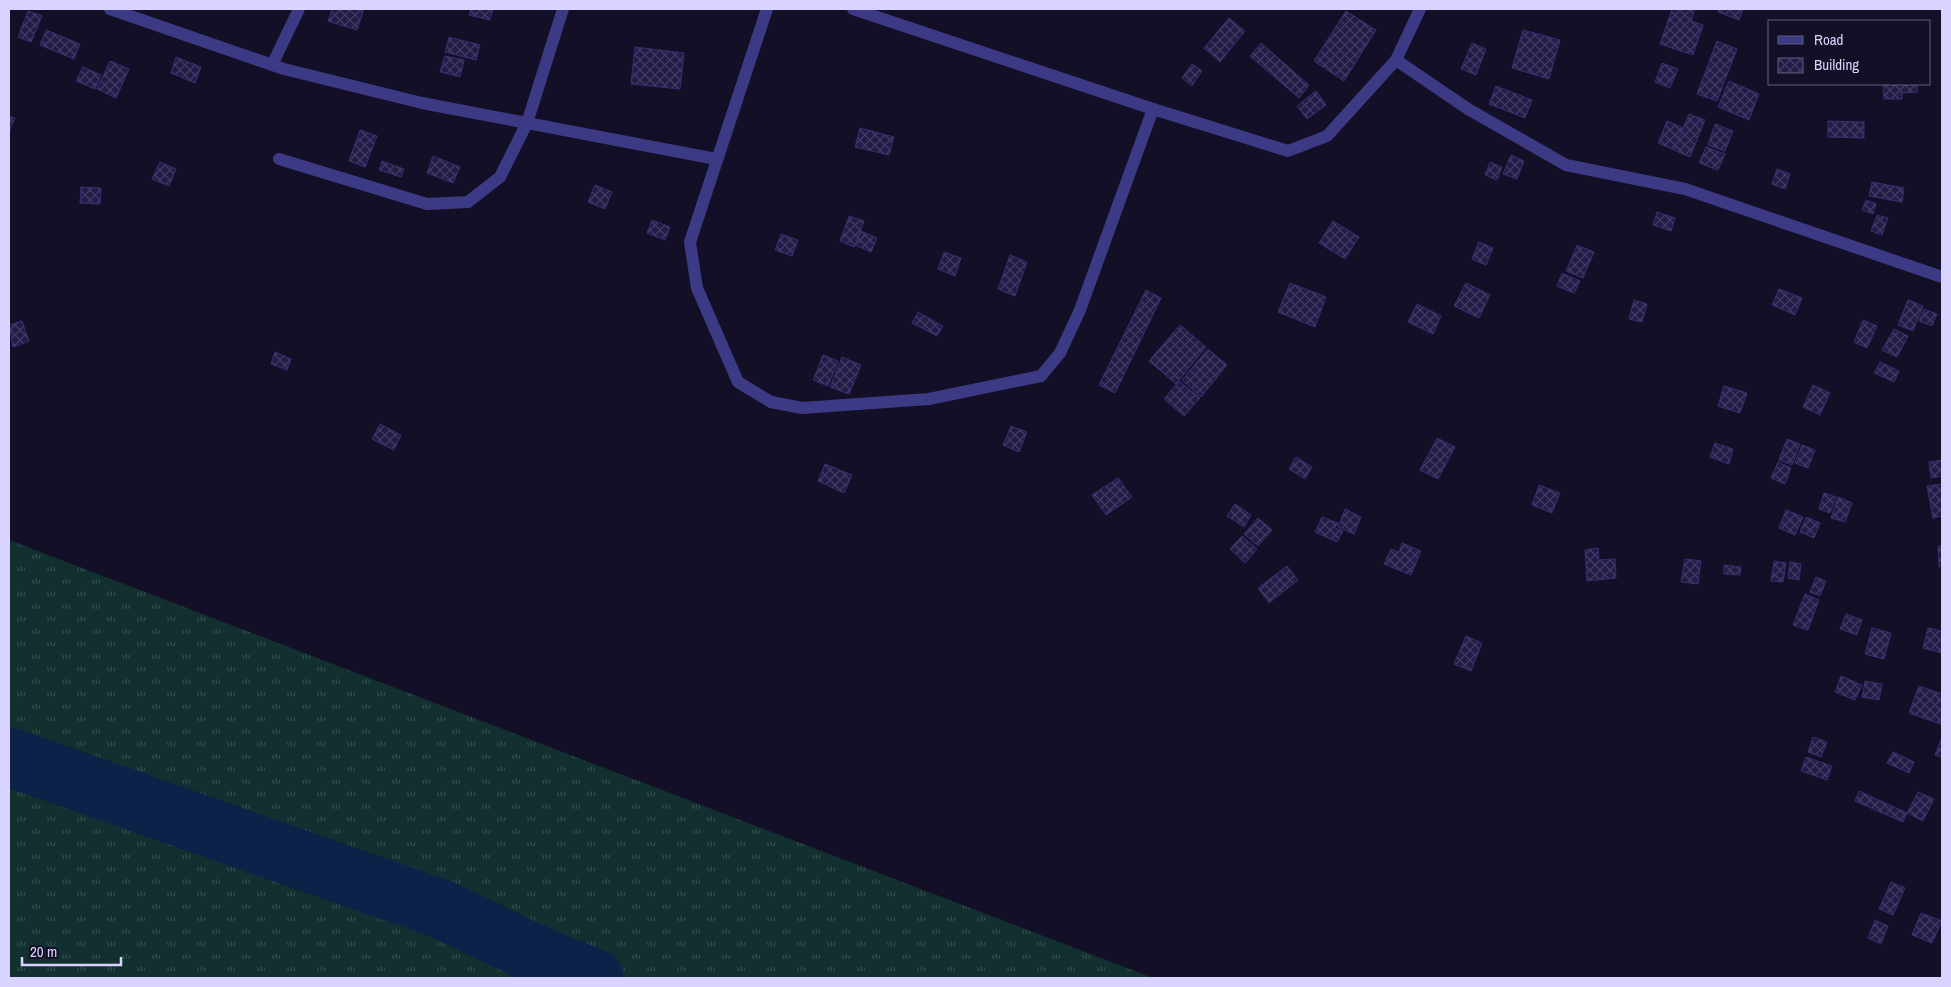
<svg xmlns="http://www.w3.org/2000/svg" width="1951" height="987" font-family="'Archivo Narrow',sans-serif">
<defs>
<pattern id="grass-tufts" width="24" height="20" patternUnits="userSpaceOnUse" patternTransform="scale(1.25)"><rect width="24" height="20" fill="#12302f"/><path d="M3 7l-1-3M5 7V3M7 7l1-3M15 17l-1-3M17 17v-4M19 17l1-3" fill="none" stroke="#344d4e"/></pattern>
<pattern id="building-cross-hatch" width="8" height="8" patternUnits="userSpaceOnUse" patternTransform="scale(1.25)"><rect width="8" height="8" fill="#241b47"/><path d="M0 0l8 8M0 8l8-8" fill="none" stroke="#433b63"/></pattern>
</defs>
<rect width="100%" height="100%" fill="#130f26"/>
<path fill="url(#grass-tufts)" d="M9 540 1153 978H9Z"/>
<g fill="none" stroke-linecap="round" stroke-linejoin="round">
<path stroke="#0c2248" stroke-width="59" d="M9 757 441 909 550 961 594 978"/>
</g>
<g fill="url(#building-cross-hatch)" stroke="#3b2d73">
<path d="M332 9H364L357 30 328 21Z"/>
<path d="M471 9H493L490 20 469 15Z"/>
<path d="M1672 9H1695L1691 21 1703 25 1693 55 1660 44Z"/>
<path d="M1719 9H1743L1739 20 1718 12Z"/>
<path d="M28 11 42 16 31 42 18 37Z"/>
<path d="M1346 11 1376 30 1344 81 1314 61Z"/>
<path d="M1229 18 1245 31 1220 62 1204 48Z"/>
<path d="M46 30 80 44 74 59 40 45Z"/>
<path d="M1523 30 1560 40 1549 79 1512 68Z"/>
<path d="M449 37 480 45 476 60 445 52Z"/>
<path d="M1717 41 1737 49 1717 101 1697 94Z"/>
<path d="M1261 43 1309 85 1299 98 1250 56Z"/>
<path d="M1472 43 1486 49 1476 75 1461 69Z"/>
<path d="M635 47 684 53 680 89 631 84Z"/>
<path d="M445 56 464 60 460 77 440 72Z"/>
<path d="M176 57 201 67 195 83 171 73Z"/>
<path d="M110 61 129 69 116 98 97 89Z"/>
<path d="M1662 63 1678 69 1670 88 1655 82Z"/>
<path d="M1192 64 1202 71 1192 86 1182 78Z"/>
<path d="M83 67 101 75 95 89 76 81Z"/>
<path d="M1729 81 1759 94 1749 120 1718 107Z"/>
<path d="M1883 84H1917V92L1902 93V99H1884Z"/>
<path d="M1496 86 1532 100 1525 118 1489 104Z"/>
<path d="M1316 91 1326 105 1307 119 1297 106Z"/>
<path d="M1689 114 1705 120 1690 157 1674 150Z"/>
<path d="M9 116 15 118 9 132Z"/>
<path d="M1667 121 1683 128 1674 150 1658 143Z"/>
<path d="M1828 121 1864 122V138L1828 137Z"/>
<path d="M1715 124 1733 131 1725 151 1708 145Z"/>
<path d="M860 128 894 137 889 155 855 147Z"/>
<path d="M360 130 377 136 365 167 349 161Z"/>
<path d="M1706 147 1725 154 1718 170 1699 163Z"/>
<path d="M1511 155 1524 161 1517 179 1503 174Z"/>
<path d="M433 156 460 167 453 183 427 173Z"/>
<path d="M382 161 404 169 401 177 379 170Z"/>
<path d="M160 162 176 169 169 186 152 179Z"/>
<path d="M1490 162 1502 167 1497 180 1485 175Z"/>
<path d="M1777 169 1790 174 1785 189 1772 184Z"/>
<path d="M1872 182 1904 188 1902 202 1869 196Z"/>
<path d="M595 185 612 192 605 209 588 202Z"/>
<path d="M81 187 101 188 100 204 80 203Z"/>
<path d="M1866 200 1876 204 1873 214 1862 210Z"/>
<path d="M1657 212 1675 218 1671 231 1653 225Z"/>
<path d="M1877 215 1888 218 1882 235 1871 231Z"/>
<path d="M849 216 864 221 854 247 840 241Z"/>
<path d="M652 220 670 227 665 240 647 233Z"/>
<path d="M1333 221 1359 237 1345 259 1319 243Z"/>
<path d="M861 231 877 238 871 252 855 245Z"/>
<path d="M781 234 798 240 792 256 775 250Z"/>
<path d="M1479 242 1493 248 1486 265 1472 259Z"/>
<path d="M1577 245 1594 252 1583 278 1566 271Z"/>
<path d="M944 252 961 258 955 276 938 269Z"/>
<path d="M1010 255 1027 262 1015 296 998 289Z"/>
<path d="M1562 273 1580 281 1574 293 1557 286Z"/>
<path d="M1290 283 1326 297 1315 327 1278 312Z"/>
<path d="M1466 283 1490 295 1479 318 1454 306Z"/>
<path d="M1779 289 1802 298 1795 315 1772 305Z"/>
<path d="M1146 290 1161 298 1115 393 1099 385Z"/>
<path d="M1634 300 1647 304 1642 322 1629 319Z"/>
<path d="M1908 300 1923 306 1913 331 1898 325Z"/>
<path d="M1417 304 1441 316 1433 334 1408 322Z"/>
<path d="M1924 309 1937 314 1932 326 1919 321Z"/>
<path d="M918 312 943 326 937 336 912 323Z"/>
<path d="M1863 320 1877 326 1867 348 1854 342Z"/>
<path d="M22 321 29 341 13 347 9 325Z"/>
<path d="M1180 325 1206 347 1176 384 1149 361Z"/>
<path d="M1894 329 1908 336 1897 357 1882 350Z"/>
<path d="M1208 349 1227 365 1201 397 1182 380Z"/>
<path d="M275 352 291 359 287 370 271 364Z"/>
<path d="M823 355 838 361 828 386 813 380Z"/>
<path d="M842 357 861 365 849 394 830 387Z"/>
<path d="M1880 362 1899 371 1894 382 1874 373Z"/>
<path d="M1179 381 1200 398 1184 416 1164 399Z"/>
<path d="M1813 385 1830 393 1820 415 1803 407Z"/>
<path d="M1724 386 1747 393 1740 413 1718 406Z"/>
<path d="M380 424 401 435 394 450 372 439Z"/>
<path d="M1011 426 1027 432 1019 452 1003 445Z"/>
<path d="M1437 438 1455 447 1438 479 1420 470Z"/>
<path d="M1787 439 1800 444 1792 465 1779 460Z"/>
<path d="M1715 443 1733 449 1729 464 1710 457Z"/>
<path d="M1802 445 1815 450 1808 468 1795 463Z"/>
<path d="M1296 457 1312 467 1305 479 1289 469Z"/>
<path d="M1942 460V476L1931 478 1929 462Z"/>
<path d="M1778 462 1791 468 1785 484 1771 478Z"/>
<path d="M825 464 852 475 844 493 818 481Z"/>
<path d="M1118 478 1132 497 1106 515 1092 495Z"/>
<path d="M1942 484V516L1933 518 1927 486Z"/>
<path d="M1539 485 1560 493 1552 513 1532 505Z"/>
<path d="M1824 493 1836 497 1830 513 1819 509Z"/>
<path d="M1838 497 1852 503 1845 522 1831 518Z"/>
<path d="M1235 504 1251 515 1244 527 1227 516Z"/>
<path d="M1345 509 1361 517 1354 534 1338 527Z"/>
<path d="M1786 510 1803 517 1795 535 1779 528Z"/>
<path d="M1322 517 1338 523 1335 528 1343 531 1337 542 1315 532Z"/>
<path d="M1806 517 1820 523 1814 538 1800 532Z"/>
<path d="M1258 518 1272 530 1258 546 1244 534Z"/>
<path d="M1242 536 1257 549 1245 563 1230 549Z"/>
<path d="M1402 543 1421 551 1411 575 1384 564 1391 549 1399 552Z"/>
<path d="M1938 546H1942V566L1939 567Z"/>
<path d="M1598 548 1599 560 1615 559 1616 578 1587 581 1585 550Z"/>
<path d="M1685 559 1701 561 1698 584 1681 582Z"/>
<path d="M1774 561 1786 563 1783 582 1771 581Z"/>
<path d="M1790 562 1801 564 1799 580 1788 578Z"/>
<path d="M1724 565 1741 567 1740 575 1724 574Z"/>
<path d="M1287 566 1298 580 1269 603 1258 588Z"/>
<path d="M1816 577 1826 581 1820 596 1810 592Z"/>
<path d="M1805 594 1819 600 1808 630 1793 625Z"/>
<path d="M1846 614 1862 620 1857 635 1840 629Z"/>
<path d="M1872 628 1891 633 1884 659 1865 654Z"/>
<path d="M1928 628 1942 631V653L1923 648Z"/>
<path d="M1466 636 1482 643 1471 671 1454 664Z"/>
<path d="M1841 676 1862 685 1855 700 1835 692Z"/>
<path d="M1865 681 1882 684 1879 700 1862 697Z"/>
<path d="M1919 686 1942 694 1941 724 1909 713Z"/>
<path d="M1813 737 1827 742 1821 757 1808 752Z"/>
<path d="M1942 737V757L1935 755Z"/>
<path d="M1893 752 1914 762 1909 773 1887 763Z"/>
<path d="M1806 757 1832 766 1827 780 1801 771Z"/>
<path d="M1859 791 1907 813 1903 822 1855 801Z"/>
<path d="M1918 792 1934 799 1923 821 1907 813Z"/>
<path d="M1891 882 1905 888 1893 915 1879 909Z"/>
<path d="M1921 913 1942 921 1932 943 1912 935Z"/>
<path d="M1875 920 1888 926 1881 944 1868 938Z"/>
</g>
<g fill="none" stroke-linecap="round" stroke-linejoin="round">
<g stroke="#3d3a85" stroke-width="12">
<path d="M110 9 284 69 422 103 716 159"/>
<path d="M767 9 690 242 697 288 738 382 771 402 802 408 929 399 1041 376 1060 353 1080 310 1153 109"/>
<path d="M853 9 1153 109 1288 151 1327 136 1396 60 1420 9"/>
<path d="M1396 60 1468 109 1566 165 1685 189 1942 277"/>
<path d="M272 65 299 9"/>
<path d="M279 159 427 204 468 202 500 177 527 123 563 9"/>
</g>
</g>
<rect width="1951" height="987" fill="none" stroke="#d9d4ff" stroke-width="20"/>
<rect x="1768" y="20" width="162" height="65" fill="#130f26" stroke="#625e7d"/>
<rect x="1778" y="36" width="25" height="8" fill="#3d3a85" stroke="#625e7d"/>
<text x="1814" y="45" font-size="15" fill="#d9d4ff">Road</text>
<rect x="1778" y="58" width="25" height="15" fill="url(#building-cross-hatch)" stroke="#625e7d"/>
<text x="1814" y="70" font-size="15" fill="#d9d4ff">Building</text>
<path d="M22 957v8h99v-8" fill="none" stroke="#d9d4ff" stroke-width="2.5"/>
<text x="30" y="957" font-size="15" fill="#d9d4ff" stroke="#130f26" stroke-width="4" paint-order="stroke">20 m</text>
</svg>
